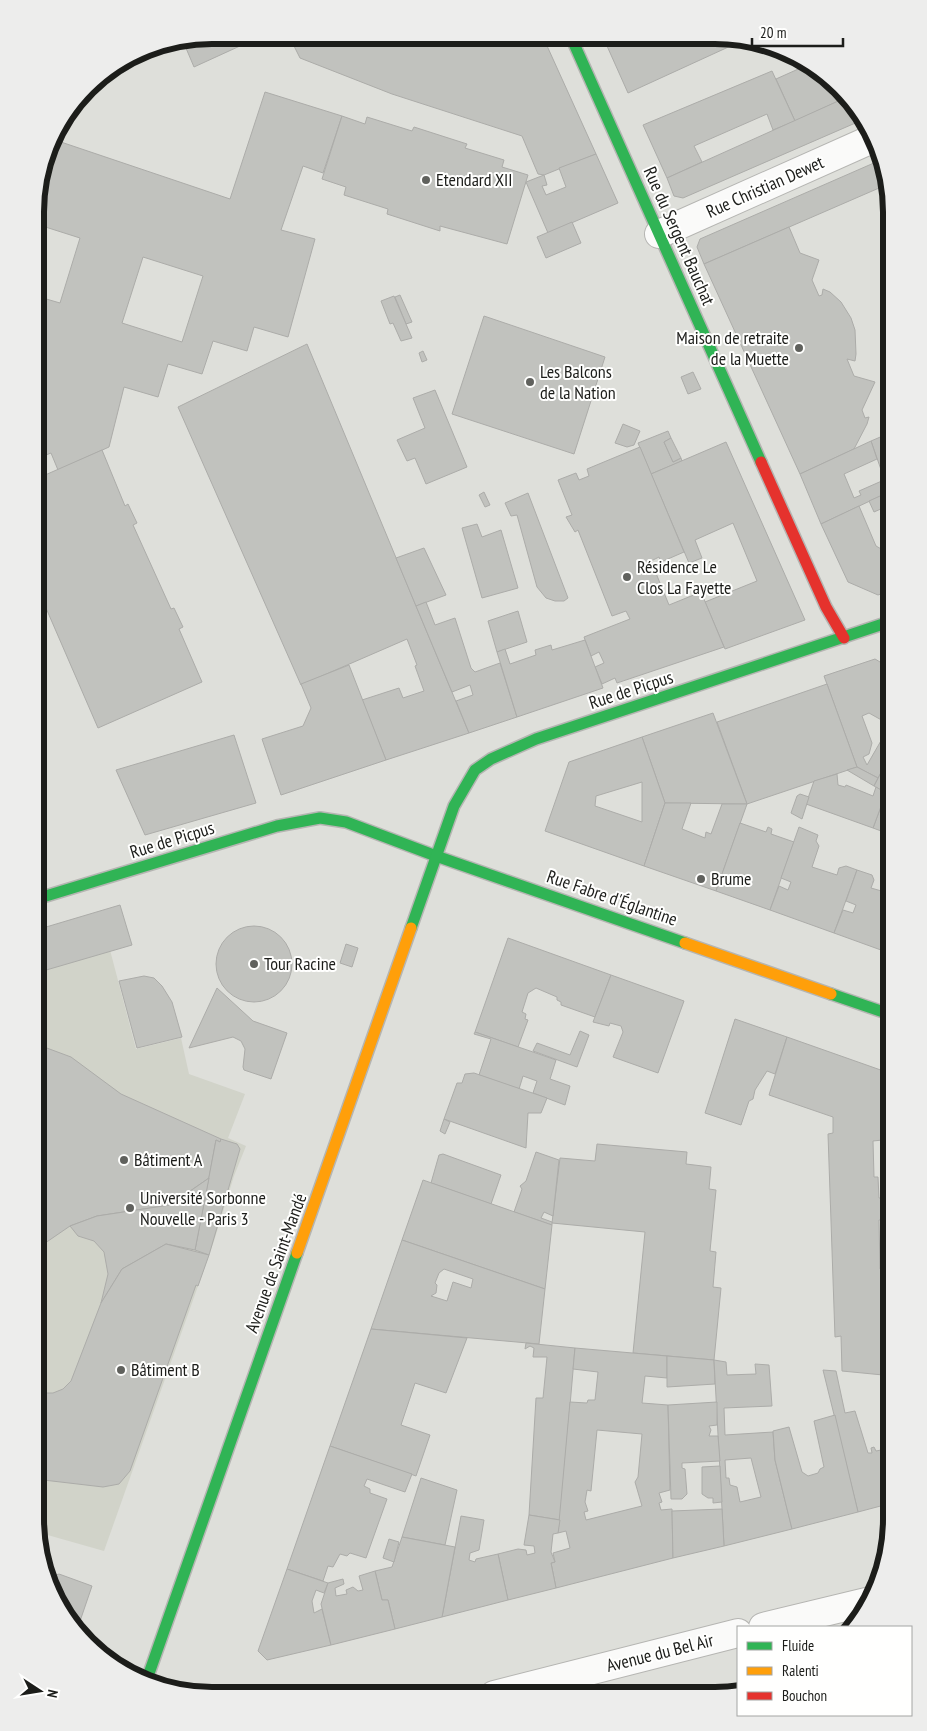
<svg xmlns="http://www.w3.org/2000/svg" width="927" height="1731" font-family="'PT Sans Narrow',sans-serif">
<rect width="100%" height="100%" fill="#dedfda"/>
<path fill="#d1d3c9" d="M119 907 110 950 136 1049 181 1038 189 1074 245 1094 228 1138 246 1146 234 1176 214 1241 104 1551 37 1532 35 1519 36 931Z"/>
<g fill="#c1c2be" stroke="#acaca9" fill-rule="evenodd">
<path d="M212 35H264L194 67 183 41Z"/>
<path d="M318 36H377L379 39 385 36 543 37 596 154 544 175 538 174 522 136 392 94 300 58 294 46Z"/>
<path d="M603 37 645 38 648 43 659 38H748L628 93Z"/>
<path d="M805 66 832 79 845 98 795 121 776 79Z"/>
<path d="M772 71 795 121 773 130 767 114 694 146 702 162 667 178 643 125Z"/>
<path d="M265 92 342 116 323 173 303 166 281 230 315 239 288 337 254 327 247 351 213 341 202 374 168 364 158 397 124 387 109 447 58 470 51 453 36 459V296L60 303 80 238 36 224V189L52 139 230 199ZM143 257 203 276 182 342 122 323Z"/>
<path d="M845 98 860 121 683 198 674 196 667 178Z"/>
<path d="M342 116 365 124 367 117 412 131 414 127 467 144 465 148 504 160 502 167 528 175 507 244 440 226V231L387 214 388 209 344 195 346 187 322 179Z"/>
<path d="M596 154 618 203 548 233 526 182 544 175 547 185 542 186 546 195 566 187 559 168Z"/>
<path d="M883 159 889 193 886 185 704 264 697 247 700 239Z"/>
<path d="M572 222 581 243 546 258 537 237Z"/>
<path d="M789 227 800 253 819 260 812 280 819 296 822 295 823 289 830 292 841 302 851 318 855 330 856 354 855 361 847 359 854 376 875 382 862 410 865 418 869 417 867 424 854 449 800 474 704 264Z"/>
<path d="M400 295 412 322 406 324 395 297Z"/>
<path d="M394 296 412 338 401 341 393 323 390 324 381 301Z"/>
<path d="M484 316 605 357 574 454 452 414Z"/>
<path d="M307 344 469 733 386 760 362 700 399 688 403 698 424 691 415 666 417 665 407 639 301 685 178 407Z"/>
<path d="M423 351 427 360 422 362 419 353Z"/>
<path d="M693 372 701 389 688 394 681 377Z"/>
<path d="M435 390 467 467 426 484 415 458 407 461 397 440 425 428 413 398Z"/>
<path d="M623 424 640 431 634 445 627 447 615 443Z"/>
<path d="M668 431 671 438 664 442 673 462 681 458 682 461 651 474 638 443Z"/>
<path d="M892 432V478L885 481 871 441Z"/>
<path d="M671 438 681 458 673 462 664 442Z"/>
<path d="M871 441 877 459 844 474 854 498 861 495 859 491 884 480 889 492 821 524 800 474Z"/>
<path d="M726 442 805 620 725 649 705 602 757 581 733 523 695 540 702 558 689 563 651 474Z"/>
<path d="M640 447 684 552 661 562 659 557 651 561 669 605 701 592 724 647 617 683 615 678 602 684 595 667 604 663 599 652 591 656 584 637 630 619 626 611 612 616 578 530 575 532 566 517 572 515 558 480 576 473 579 480 589 476 587 469Z"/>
<path d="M102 450 125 506 128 504 137 523 133 525 171 609 174 608 183 627 179 629 202 682 98 728 36 585V479Z"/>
<path d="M484 492 490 505 485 507 479 495Z"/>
<path d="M889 492 892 504 874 512 869 501Z"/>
<path d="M528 493 568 598 564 601H555L546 598 537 587 517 515 511 516 505 503Z"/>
<path d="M859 506 876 546 883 550 892 547V590L878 595 848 582 821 524Z"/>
<path d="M477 524 482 537 501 530 518 588 482 598 462 528Z"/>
<path d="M424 548 446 595 416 606 396 558Z"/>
<path d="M426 602 435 625 455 618 471 668 475 672 500 663 517 717 469 733 456 701 473 695 470 685 452 692 416 606Z"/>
<path d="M518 611 527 642 497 652 488 621Z"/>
<path d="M585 640 603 688 517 717 497 652 505 649 510 664 536 655 535 650 551 645 552 650Z"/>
<path d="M875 659 892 669V726L869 713 862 716 872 743 869 754 863 757 867 765 882 739 890 743 892 740V752L878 778 857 767 824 676Z"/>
<path d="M349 665 386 760 281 795 262 739 303 726 311 708 301 684Z"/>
<path d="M827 684 857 767 747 804 717 722Z"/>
<path d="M713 713 747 804 665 803 642 737Z"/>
<path d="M234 735 256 803 145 835 116 770Z"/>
<path d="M642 737 665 803 644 866 545 831 569 762ZM642 782V822L595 806 596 796Z"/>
<path d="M857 767 878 778 874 786 847 770Z"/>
<path d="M883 769 892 773V835L873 828 886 793 874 786Z"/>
<path d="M837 774 838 785 845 787 846 785 873 796 876 787 886 793 873 828 806 804 814 781Z"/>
<path d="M800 794 809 797 802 819 791 813 797 796Z"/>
<path d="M665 803H691L682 829 705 838 706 832 711 834 722 804H747L716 891 644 866Z"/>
<path d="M740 823 766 832 768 827 772 829 771 834 794 842 770 910 716 891Z"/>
<path d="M799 827 818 835 816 841 819 846 812 867 837 875 839 868 846 866 857 870 834 933 770 910 779 886 788 890 791 882 781 878Z"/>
<path d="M857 870 872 875 874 880 871 888 892 894V954L834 933 843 910 853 913 856 905 846 901Z"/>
<path d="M120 905 132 945 36 973V930Z"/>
<circle cx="254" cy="964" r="38"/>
<path d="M508 938 611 975 595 1017 561 1005V1002L557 1000V997L536 988 528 993 522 1012 526 1014 525 1019 528 1020 518 1047 475 1032Z"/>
<path d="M346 944 358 948 352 967 340 963Z"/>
<path d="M611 975 684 1001 658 1073 613 1057 623 1032 621 1026 610 1023 609 1026 593 1022Z"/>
<path d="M144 976 154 978 162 986 172 1002 182 1037 137 1048 119 981Z"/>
<path d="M217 988 253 1021 287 1033 271 1079 244 1070 243 1067 245 1049 241 1041 233 1037 189 1048Z"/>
<path d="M735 1019 787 1037 775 1074 767 1071 755 1090 753 1099 749 1101 741 1125 705 1113Z"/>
<path d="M580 1031 589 1035 577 1067 533 1051 537 1043 570 1055Z"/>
<path d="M475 1032 556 1060 550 1079 570 1086 565 1105 533 1093 537 1081 523 1076 519 1089 479 1075 491 1039 474 1034Z"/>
<path d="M787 1037 892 1074V1139L873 1141 874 1177H878L879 1198H888L889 1220H879L880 1269H890L891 1291H881L883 1375 842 1371 841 1336 835 1337 828 1134 833 1133V1117L769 1095Z"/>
<path d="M36 1044 71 1057 121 1094 221 1139 220 1142 216 1140 209 1178 170 1205 97 1216 70 1226 35 1250Z"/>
<path d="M474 1073 547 1098 541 1113H528L526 1148 444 1119 457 1083H462L465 1074Z"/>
<path d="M444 1119 450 1122 445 1134 440 1131Z"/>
<path d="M221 1139 237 1144 240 1149 209 1255 195 1250 216 1140 220 1142Z"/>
<path d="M597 1144 687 1152 686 1164 711 1167 709 1189 716 1190 710 1251 716 1252 713 1287 721 1288 714 1360 633 1353 645 1232 552 1223 560 1158 595 1161Z"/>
<path d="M536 1152 559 1160 553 1216 544 1212 541 1218 552 1222V1225L514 1212 522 1189 520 1186 526 1181Z"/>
<path d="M443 1154 501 1175 491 1204 431 1183 439 1155Z"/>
<path d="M209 1178 195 1250 166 1244 122 1269 101 1303 108 1274 104 1252 94 1241 78 1236 70 1226 97 1216 170 1205Z"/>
<path d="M423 1180 552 1225 545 1289 402 1240Z"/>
<path d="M402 1240 545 1289 539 1344 371 1329ZM444 1269 473 1279 471 1288 453 1282 447 1301 431 1296 436 1293 437 1285 435 1283 439 1273Z"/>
<path d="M166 1244 209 1255 198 1286 196 1285 130 1471 119 1484 103 1487 35 1479V1393H53L63 1389 71 1381 101 1303 122 1269Z"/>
<path d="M371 1329 467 1338 446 1393 415 1383 401 1425 430 1435 416 1476 330 1446Z"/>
<path d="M526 1343 575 1348 560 1520 529 1515 536 1398H543L547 1357H533L534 1348 530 1346 525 1349Z"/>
<path d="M575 1348 667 1356V1378L645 1376 642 1403 668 1405 670 1490 659 1493 662 1502 659 1503 661 1510 672 1509 673 1558 556 1588 551 1563 555 1562 553 1553 570 1548 566 1531 558 1533 570 1402 587 1403 588 1400H595L598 1372 573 1369ZM597 1430 642 1434 638 1477 635 1482 642 1506 586 1520 584 1512 588 1511 585 1502 587 1490 591 1491Z"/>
<path d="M667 1356 714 1360 715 1384 667 1387Z"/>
<path d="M714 1360 726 1362 727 1375 756 1374 755 1364 769 1365 772 1406 724 1408 725 1435 773 1432 775 1460 792 1529 724 1546ZM751 1458 761 1497 740 1502 737 1487 730 1485 729 1478H726L725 1460Z"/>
<path d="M823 1370 836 1371 845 1413 855 1411 868 1453H872L871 1448 874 1447 876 1451 891 1448 882 1405 892 1402V1503L858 1512Z"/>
<path d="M717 1402V1425L709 1426 711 1430 709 1436H718L720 1461 682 1463V1468L685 1469 687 1494 682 1499H671L668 1405Z"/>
<path d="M835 1415 858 1512 792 1529 775 1460 773 1431 789 1427 802 1472 808 1476 818 1473 820 1469 824 1467 814 1421Z"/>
<path d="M330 1446 412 1474 405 1492 367 1479 364 1486 370 1489V1493L387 1499 366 1558 350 1553 347 1556 340 1554 333 1567 328 1566 323 1581 287 1569Z"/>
<path d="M720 1466 722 1502 713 1503V1498H708L702 1494V1467Z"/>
<path d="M421 1478 457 1490 445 1545 402 1537Z"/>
<path d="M722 1509 724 1546 673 1558 672 1511Z"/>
<path d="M529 1515 560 1520 558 1533 553 1534 551 1552 555 1562 551 1563 556 1588 508 1600 498 1554 518 1549 526 1550 527 1555 535 1553 534 1546 524 1545Z"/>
<path d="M461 1516 484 1520 479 1550 470 1553 469 1560 475 1562 476 1559 498 1554 508 1600 442 1617Z"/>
<path d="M402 1537 455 1547 442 1617 395 1629 388 1600H382L375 1571 392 1567Z"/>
<path d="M389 1539 399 1542 394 1562 383 1558Z"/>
<path d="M287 1569 328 1583 324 1593 316 1590 312 1601 314 1613 322 1609 331 1645 267 1660 258 1651Z"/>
<path d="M375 1571 382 1600H388L395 1629 331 1645 321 1604 328 1583 343 1579 344 1584 335 1588 336 1596 347 1594 346 1590 353 1587 358 1591 363 1590 359 1576Z"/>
<path d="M59 1574 92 1586 78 1627 44 1575 50 1577Z"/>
</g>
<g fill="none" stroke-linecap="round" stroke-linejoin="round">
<g stroke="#b5b5b2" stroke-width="30">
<g id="street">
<path d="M659 234 872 139"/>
<path d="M763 1627 870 1601"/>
<path d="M494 1695 738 1633"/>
</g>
</g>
<g stroke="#b5b5b2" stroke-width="14">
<g id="fast">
<path d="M571 37 761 462"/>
<path d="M36 899 277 826 320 818 346 822 436 856 685 943"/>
<path d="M411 928 454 806 475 770 491 759 536 739 892 621"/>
<path d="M831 994 892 1015"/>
<path d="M146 1682 297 1253"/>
</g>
</g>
<g stroke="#b5b5b2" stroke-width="14">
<g id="slow">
<path d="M685 943 831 994"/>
<path d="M297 1253 411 928"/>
</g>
</g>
<g stroke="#b5b5b2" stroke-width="14">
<path id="jam" d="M761 462 826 607 844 638"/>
</g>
<use href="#street" stroke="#fafaf9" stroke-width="28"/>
<use href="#fast" stroke="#30b455" stroke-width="11"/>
<use href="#slow" stroke="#ff9f0a" stroke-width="11"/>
<use href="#jam" stroke="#e5322d" stroke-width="11"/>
</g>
<g fill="#60615d" stroke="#fffffe" stroke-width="2">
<circle cx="426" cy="180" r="5"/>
<circle cx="799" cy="348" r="5"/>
<circle cx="530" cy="382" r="5"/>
<circle cx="627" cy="577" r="5"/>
<circle cx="701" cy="879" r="5"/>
<circle cx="254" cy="964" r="5"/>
<circle cx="124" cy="1160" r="5"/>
<circle cx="130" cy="1208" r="5"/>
<circle cx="121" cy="1370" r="5"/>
</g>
<g text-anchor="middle" stroke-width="4" stroke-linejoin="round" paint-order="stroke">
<g font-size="18" fill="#1c1d1a" stroke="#fffffe" text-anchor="start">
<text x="436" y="186">Etendard XII</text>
<text x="789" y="344" text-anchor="end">Maison de retraite<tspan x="789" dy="21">de la Muette</tspan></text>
<text x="540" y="378">Les Balcons<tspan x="540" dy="21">de la Nation</tspan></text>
<text x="637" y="573">Résidence Le<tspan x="637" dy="21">Clos La Fayette</tspan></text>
<text x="711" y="885">Brume</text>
<text x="264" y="970">Tour Racine</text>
<text x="134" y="1166">Bâtiment A</text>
<text x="140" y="1204">Université Sorbonne<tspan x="140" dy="21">Nouvelle - Paris 3</tspan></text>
<text x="131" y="1376">Bâtiment B</text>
</g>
<g font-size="18" fill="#1c1d1a" stroke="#fffffe">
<text transform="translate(765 187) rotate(-24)" y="6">Rue Christian Dewet</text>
<text transform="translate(679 236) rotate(66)" y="6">Rue du Sergent Bauchat</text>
<text transform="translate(631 690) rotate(-18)" y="6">Rue de Picpus</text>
<text transform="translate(172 840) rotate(-17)" y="6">Rue de Picpus</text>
<text transform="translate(612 898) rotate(19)" y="6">Rue Fabre d'Églantine</text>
<text transform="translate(276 1263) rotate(-70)" y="6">Avenue de Saint-Mandé</text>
<text transform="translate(660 1653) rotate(-14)" y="6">Avenue du Bel Air</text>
</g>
</g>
<path d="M0 0H927V1731H0ZM212 44H715A168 168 0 0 1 883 212V1519A168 168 0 0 1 715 1687H212A168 168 0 0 1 44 1519V212A168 168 0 0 1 212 44Z" fill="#ededec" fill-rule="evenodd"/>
<path fill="none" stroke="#1c1d1a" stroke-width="6" d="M212 44H715A168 168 0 0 1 883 212V1519A168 168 0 0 1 715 1687H212A168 168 0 0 1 44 1519V212A168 168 0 0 1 212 44Z"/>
<rect x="737" y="1626" width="175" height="90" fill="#fffffe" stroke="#a4a5a3"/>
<rect x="747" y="1642" width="25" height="8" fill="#30b455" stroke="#a4a5a3"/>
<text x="782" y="1651" font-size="15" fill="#1c1d1a">Fluide</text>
<rect x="747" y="1667" width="25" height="8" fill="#ff9f0a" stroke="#a4a5a3"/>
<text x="782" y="1676" font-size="15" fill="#1c1d1a">Ralenti</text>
<rect x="747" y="1692" width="25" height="8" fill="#e5322d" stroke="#a4a5a3"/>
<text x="782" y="1701" font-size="15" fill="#1c1d1a">Bouchon</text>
<g transform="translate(40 1691) rotate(102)" stroke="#fffffe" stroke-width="4" paint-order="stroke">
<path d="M0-4L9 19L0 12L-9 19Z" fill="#1c1d1a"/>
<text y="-8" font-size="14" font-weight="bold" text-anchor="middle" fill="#1c1d1a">N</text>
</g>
<path d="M752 38v8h91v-8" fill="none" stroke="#1c1d1a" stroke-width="2.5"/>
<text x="760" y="38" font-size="15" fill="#1c1d1a" stroke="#fffffe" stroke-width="4" paint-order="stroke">20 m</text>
</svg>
